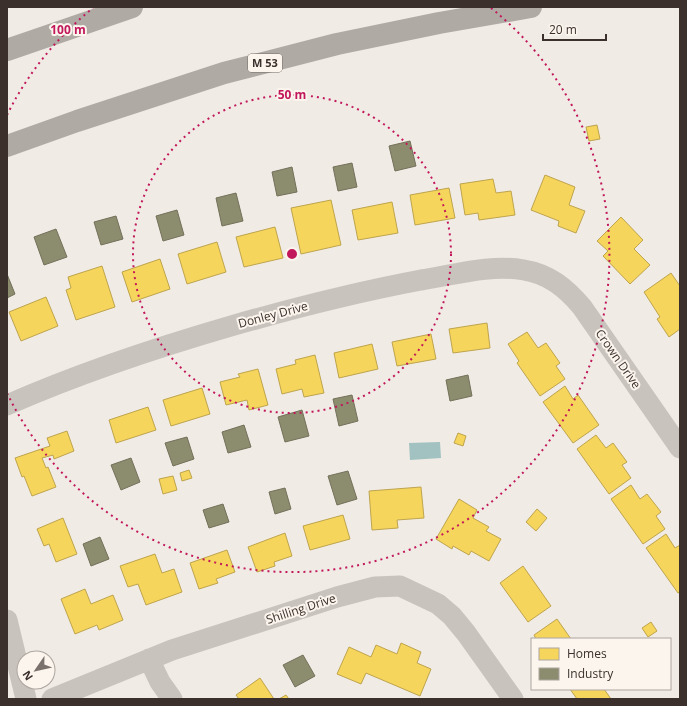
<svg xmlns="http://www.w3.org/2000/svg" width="687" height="706" viewBox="0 0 687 706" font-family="'Open Sans',sans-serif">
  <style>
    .water { fill: #a1c2c1 }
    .homes { fill: #f6d55c; stroke: #bea44d }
    .industry { fill: #8c8c6e; stroke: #74705a }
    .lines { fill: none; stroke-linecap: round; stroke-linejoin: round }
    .minor { stroke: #c9c3be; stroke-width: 21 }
    .motorway { stroke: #afaaa4; stroke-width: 22 }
    .ring { fill: none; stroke: #c2185b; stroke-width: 2; stroke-dasharray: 2 4 }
    .labels { text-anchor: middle; stroke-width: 4; stroke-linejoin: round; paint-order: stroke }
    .shield { fill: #fbf5ee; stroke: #756b66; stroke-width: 1 }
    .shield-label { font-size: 11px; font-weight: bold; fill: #3b302b }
    .street-label { font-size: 12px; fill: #3b302b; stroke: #fbf5ee }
    .centre { fill: #c2185b; stroke: #fbf5ee; stroke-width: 2 }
    .ring-label { font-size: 12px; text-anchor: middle; font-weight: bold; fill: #c2185b; stroke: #fbf5ee; stroke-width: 4; stroke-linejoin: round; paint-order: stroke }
  </style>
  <rect width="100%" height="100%" fill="#f0ebe5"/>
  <path class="water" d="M440,442l1,16 -31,2 -1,-17z"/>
  <path class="homes" d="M597,125l3,14 -11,2 -3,-14z
    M545,175l30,12 -6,18 16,6 -9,22 -18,-7 1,-5 -28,-11z
    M493,179l3,14 15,-2 4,24 -36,5 -1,-7 -13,2 -5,-31z
    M449,188l6,30 -40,7 -5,-30z
    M331,200l10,45 -40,9 -10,-46z
    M392,202l6,31 -40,7 -6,-30z
    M621,217l22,23 -9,9 16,16 -20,19 -27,-28 5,-5 -11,-10z
    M275,227l8,31 -39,9 -8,-30z
    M217,242l9,30 -39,12 -9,-30z
    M160,259l10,30 -38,13 -10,-30z
    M102,266l13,41 -39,13 -10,-30 5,-2 -3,-11z
    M671,273l9,13v23l-1,1 1,1v18l-11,8 -12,-18 3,-2 -16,-25z
    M46,297l12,29 -37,15 -12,-29z
    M487,323l3,25 -37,5 -4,-24z
    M527,332l11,16 8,-5 14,20 -4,3 9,13 -25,17 -23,-33 2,-2 -11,-17z
    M431,334l5,25 -39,7 -5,-24z
    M372,344l6,25 -39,9 -5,-25z
    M315,355l9,38 -20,4 -2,-8 -20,5 -6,-25 20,-5 -1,-4z
    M258,369l10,36 -19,5 -2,-10 -21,5 -6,-23 20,-5 -2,-3z
    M565,386l8,13 5,-4 21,30 -26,18 -30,-41z
    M202,388l8,26 -39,12 -8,-26z
    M148,407l8,23 -40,13 -7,-23z
    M67,431l7,20 -20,8 -1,-4 -11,3 4,10 2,-1 8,20 -24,9 -8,-20 -2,1 -7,-19 35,-12 -3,-8z
    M458,433l8,3 -3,10 -9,-3z
    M596,435l10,13 7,-5 14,19 -5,3 9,13 -22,16 -32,-45z
    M189,470l3,8 -10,3 -2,-8z
    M173,476l4,14 -14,4 -4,-15z
    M631,485l9,14 7,-5 14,18 -5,4 9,13 -22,15 -32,-45z
    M421,487l3,31 -27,2 1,8 -26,2 -3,-39z
    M459,499l18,11 -4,8 16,9 -3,4 15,8 -12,22 -18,-10 -2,4 -16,-9 -1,3 -16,-10z
    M537,509l10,9 -11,13 -10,-9z
    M343,515l7,24 -40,11 -7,-24z
    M63,518l14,36 -21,8 -7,-18 -5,2 -7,-17z
    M285,533l7,23 -18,6 1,4 -18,6 -9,-25z
    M666,534l9,14 5,-3v47l-2,1 -32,-45z
    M227,550l8,22 -19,7 2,4 -19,6 -9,-26z
    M155,554l7,19 12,-4 8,23 -36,13 -8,-21 -10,3 -8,-21z
    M523,566l28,40 -23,16 -28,-39z
    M85,589l6,15 22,-9 10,25 -24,10 -2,-5 -22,9 -14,-35z
    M557,619l14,20h-35l-2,-4z
    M651,622l6,9 -9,6 -6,-9z
    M401,643l20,9 -4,11 14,6 -11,27 -54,-23 -5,11 -24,-10 12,-27 22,10 5,-12 21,9z
    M260,678l14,21h-35l-3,-4z
    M570,689h34l7,10h-34z
    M286,695l3,4h-10z"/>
  <path class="industry" d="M410,141l6,25 -21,5 -6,-25z
    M352,163l5,24 -19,4 -5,-24z
    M292,167l5,25 -20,4 -5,-24z
    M236,193l7,28 -21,5 -6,-28z
    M177,210l7,25 -21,6 -7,-25z
    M116,216l7,23 -22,6 -7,-23z
    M56,229l11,28 -23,8 -10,-28z
    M7,274l8,20 -8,4z
    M468,375l4,21 -22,5 -4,-21z
    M352,395l6,26 -19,5 -6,-27z
    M302,410l7,26 -24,6 -7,-25z
    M244,425l7,22 -23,6 -6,-21z
    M187,437l7,22 -21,7 -8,-23z
    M131,458l9,24 -19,8 -10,-25z
    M348,471l9,28 -20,6 -9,-29z
    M285,488l6,21 -16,5 -6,-22z
    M223,504l6,18 -20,6 -6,-18z
    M100,537l9,22 -18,7 -8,-22z
    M303,655l12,21 -20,11 -12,-22z"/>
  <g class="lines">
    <path class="minor" d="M7,405c73,-32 148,-57 224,-79 63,-18 126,-34 190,-46 33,-5 69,-16 103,-10 25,4 42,18 58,37l98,141
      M7,620l19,79
      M149,659l11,23 12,17
      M52,699l120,-49 165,-53 38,-10 25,-1 38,18 14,12 14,17 47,66"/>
    <path class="motorway" d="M7,50l125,-43
      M7,146l70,-25 147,-48 113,-29 102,-21 92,-16"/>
  </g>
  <g class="ring">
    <circle cx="292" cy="254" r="159"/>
    <path d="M7 115A317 317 0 0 1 93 8M491 8A317 317 0 1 1 7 393"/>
  </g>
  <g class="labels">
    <rect class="shield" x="248" y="54" width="34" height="18" rx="3"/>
    <g class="shield-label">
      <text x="265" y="67">M 53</text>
    </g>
    <g class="street-label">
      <text transform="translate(273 315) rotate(-15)" y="4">Donley Drive</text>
      <text transform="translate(618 359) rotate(55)" y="4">Crown Drive</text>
      <text transform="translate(301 609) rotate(-18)" y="4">Shilling Drive</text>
    </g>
  </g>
  <circle cx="292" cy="254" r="6" class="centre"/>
  <g class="ring-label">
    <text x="68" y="34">100 m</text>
    <text x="292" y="99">50 m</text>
  </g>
  <rect width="687" height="706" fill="none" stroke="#3b302b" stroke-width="16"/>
  <rect x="531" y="638" width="140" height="52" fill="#fbf5ee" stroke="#aea6a0"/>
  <rect x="539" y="648" width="20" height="12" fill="#f6d55c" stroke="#aea6a0"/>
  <text x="567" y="658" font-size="12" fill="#3b302b">Homes</text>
  <rect x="539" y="668" width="20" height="12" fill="#8c8c6e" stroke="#aea6a0"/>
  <text x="567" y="678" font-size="12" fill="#3b302b">Industry</text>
  <g transform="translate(36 670) rotate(236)"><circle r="19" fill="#fbf5ee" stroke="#aea6a0"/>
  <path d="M0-3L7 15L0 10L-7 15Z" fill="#7a716c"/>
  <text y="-6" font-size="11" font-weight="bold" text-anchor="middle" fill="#3b302b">N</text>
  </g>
  <path d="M543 34v6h63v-6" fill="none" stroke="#3b302b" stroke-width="2"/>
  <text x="549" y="34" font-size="12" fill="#3b302b" stroke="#fbf5ee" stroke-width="3" paint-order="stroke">20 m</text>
</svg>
